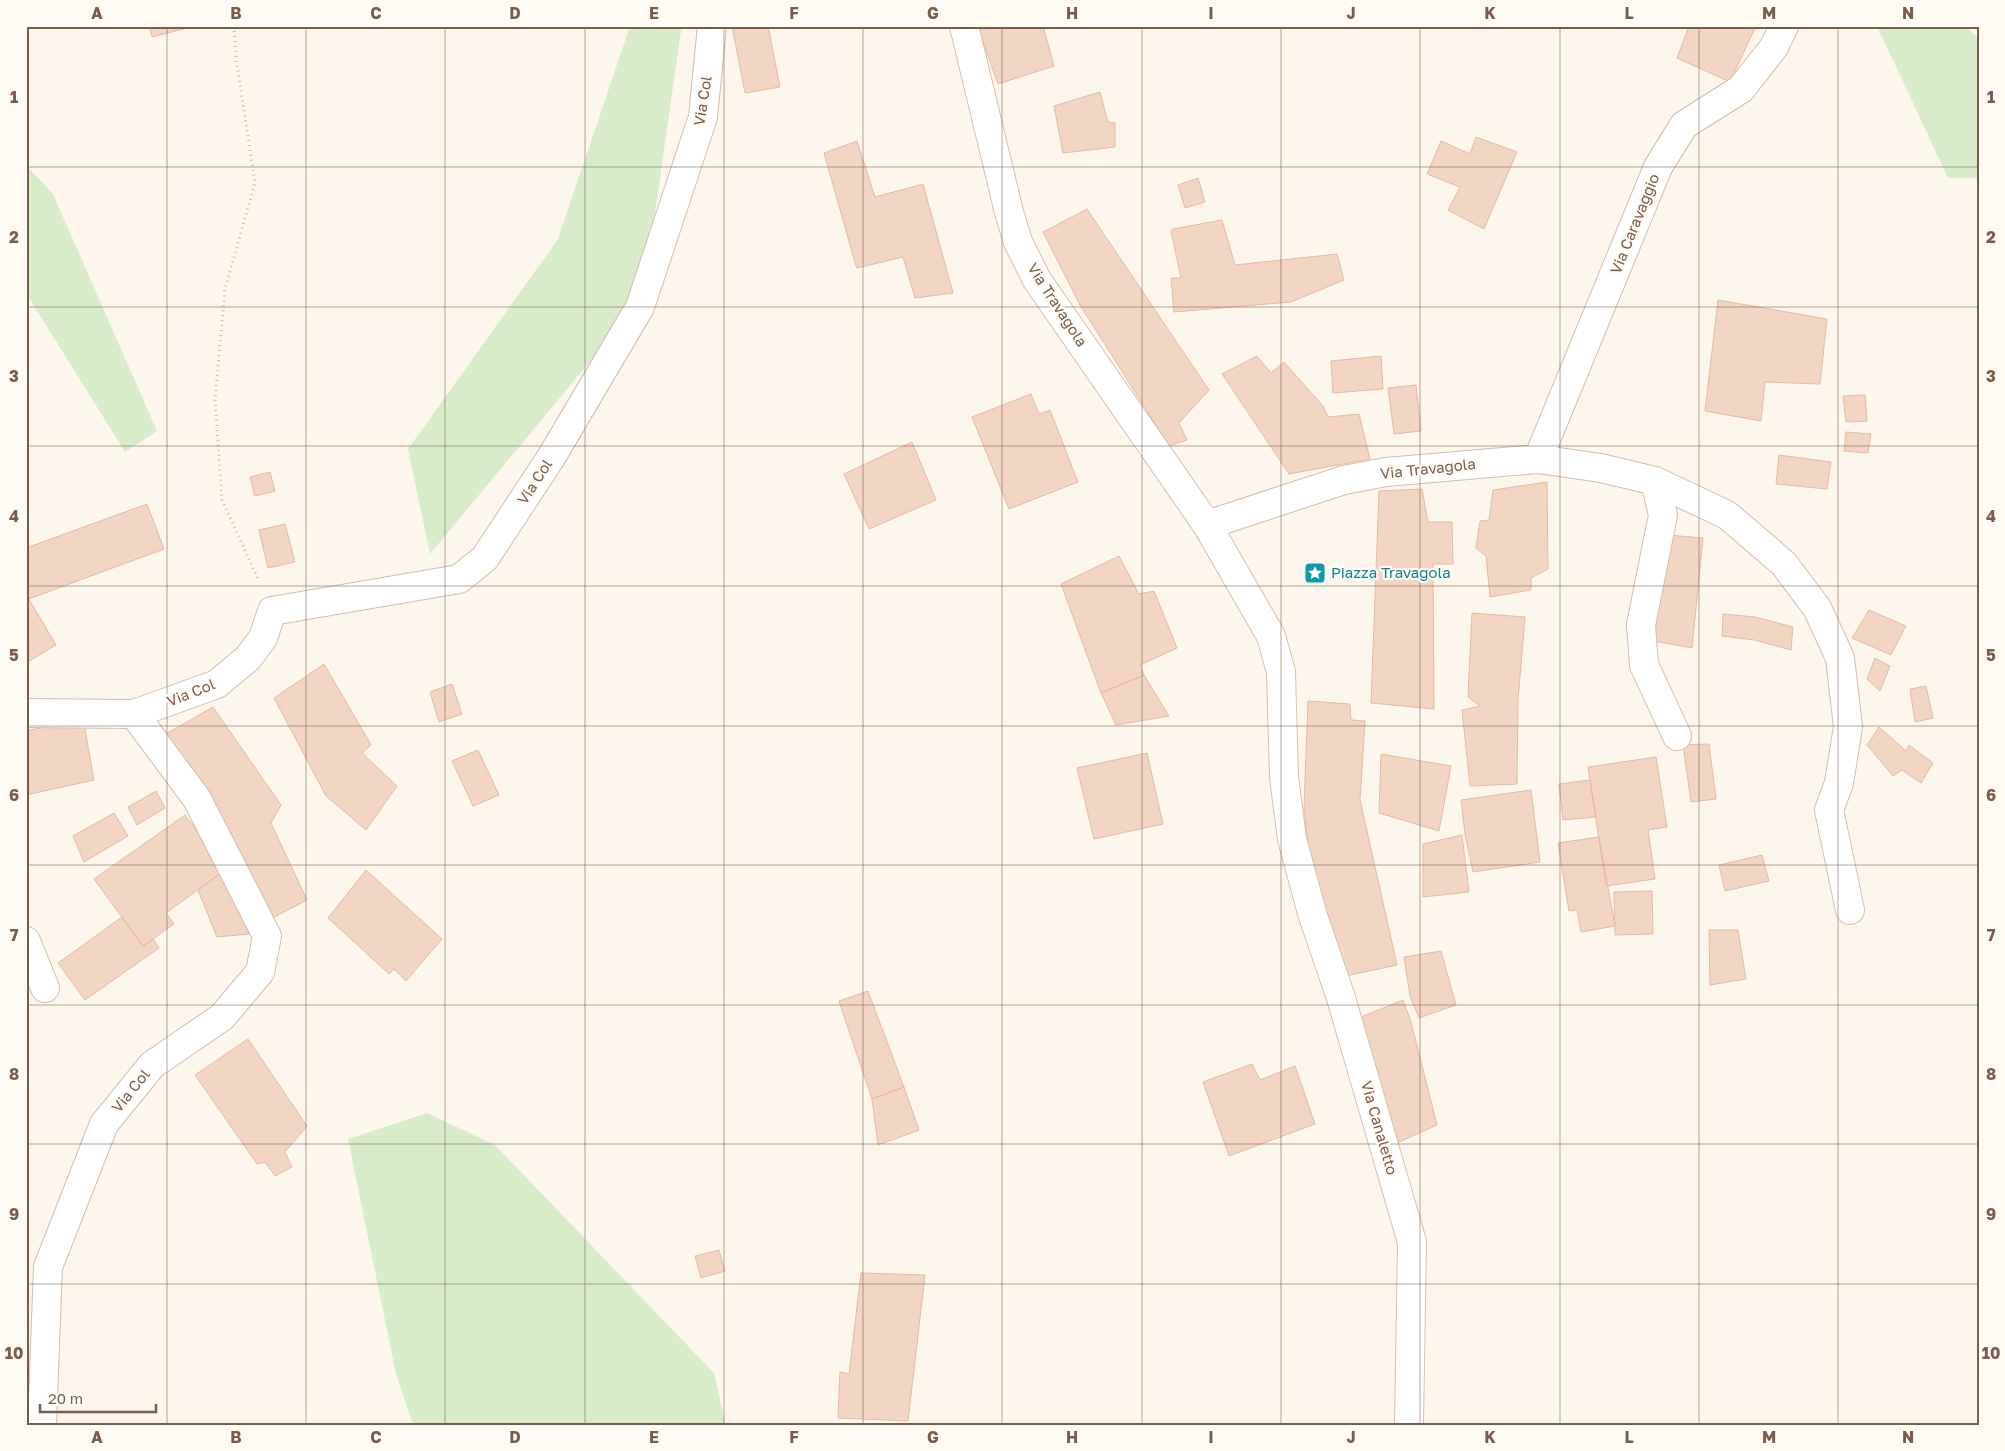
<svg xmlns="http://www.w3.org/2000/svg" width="2005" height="1451" viewBox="0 0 2005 1451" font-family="'Golos Text',sans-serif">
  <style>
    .green { fill: #d8ecc9 }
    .building { fill: #f3d5c3; stroke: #e6bba3 }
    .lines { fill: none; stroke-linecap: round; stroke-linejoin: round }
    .street-casing { stroke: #d1beb0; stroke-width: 30 }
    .secondary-casing { stroke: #d6c0b0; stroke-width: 30 }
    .path { stroke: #d9b8a5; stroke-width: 3; stroke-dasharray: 1 4; stroke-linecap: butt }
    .street { stroke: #fff; stroke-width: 28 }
    .secondary { stroke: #fff; stroke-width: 28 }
    .grid { fill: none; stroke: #7a5c4d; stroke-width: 1; stroke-opacity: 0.55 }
    .labels { text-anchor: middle; stroke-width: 4.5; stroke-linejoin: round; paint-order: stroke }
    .street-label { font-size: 15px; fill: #7a5c4d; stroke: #fffaf3 }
    .culture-label { font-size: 15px; fill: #0d838f; stroke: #fffaf3; text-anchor: start }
    .neatline { fill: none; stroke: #7a5c4d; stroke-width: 2 }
    .grid-label { font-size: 16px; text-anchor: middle; font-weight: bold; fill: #7a5c4d }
  </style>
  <rect width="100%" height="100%" fill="#fdf6ec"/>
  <path class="green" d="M630,26h50l1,5 -38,267 -213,256 -22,-105 150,-210z
    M1877,26h88l14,13v139h-31z
    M26,165l27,29 104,237 -32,21 -99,-159z
    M427,1113l68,32 219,228 12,52h-313l-17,-51 -48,-235z"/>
  <path class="building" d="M149,26h46l-43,11z
    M732,26h36l12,61 -35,6z
    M977,26h66l11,40 -56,18z
    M1689,26h60l6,2 -25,54 -53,-24z
    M1100,92l8,30 7,1v24l-52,6 -9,-47z
    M1476,137l41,15 -33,77 -36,-19 12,-23 -33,-13 14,-33 29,13z
    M857,141l18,56 48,-13 30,109 -38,5 -12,-41 -46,11 -1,-2 -32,-113z
    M1198,178l7,24 -20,6 -7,-23z
    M1087,209l122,181 -30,33 8,17 -18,6 -89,-141 -37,-73z
    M1222,220l13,45 102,-11 7,26 -53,22 -117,10 -3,-34h10l-10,-47 2,-2z
    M1718,300l109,19 -7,65 -55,-2 -4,39 -56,-10z
    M1257,356l14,17 13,-11 39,44 5,11 31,-3 11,45 -81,15 -67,-100z
    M1381,356l2,33 -50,4 -2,-32z
    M1416,385l5,46 -27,3 -6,-46z
    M1031,394l8,20 11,-4 28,72 -69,27 -37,-92z
    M1865,395l2,26 -21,1 -3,-26z
    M1846,432l25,2 -3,19 -24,-2z
    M912,442l24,58 -67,29 -25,-55z
    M1779,455l52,7 -4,27 -51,-5z
    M270,472l5,19 -20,5 -5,-19z
    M1547,482l1,87 -17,9v12l-41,7 -4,-41 -10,-8 4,-27 9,-1 4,-30z
    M1422,489l6,33h24l1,42h-20l1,145 -63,-6 8,-212z
    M147,504l17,45 -138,51v-52z
    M285,524l10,38 -27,6 -9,-38z
    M1668,535l35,3 -11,110 -44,-8z
    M1119,556l20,38 15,-3 23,57 -37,17 4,10 -43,18 -40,-109z
    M29,599l27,46 -30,18v-63z
    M1869,610l37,16 -15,29 -39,-17z
    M1472,613l53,4 -7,83 -1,84 -47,2 -8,-76 18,-4 -12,-9z
    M1723,614l32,3 38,10 -2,23 -37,-10 -32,-4z
    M1875,658l15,8 -10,25 -13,-12z
    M324,664l47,81 -9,8 35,33 -31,44 -40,-34 -52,-98z
    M1144,675l25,41 -53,9 -15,-32z
    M452,684l10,30 -23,8 -9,-30z
    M1926,686l7,32 -18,4 -5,-33z
    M1308,701l42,3 1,16 14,1 -5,79 37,165 -56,12 -31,-115 -6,-54z
    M213,707l68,98 -10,18 36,77 -46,24 -97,-189z
    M83,718l11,62 -68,15v-64z
    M1879,727l27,24 3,-6 24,18 -12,20 -19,-13 -9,6 -26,-31z
    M1709,744l7,55 -25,3 -8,-57z
    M478,750l21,45 -26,11 -21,-45z
    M1147,753l16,71 -69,15 -17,-71z
    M1381,754l70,12 -12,65 -60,-18z
    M1656,757l11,70 -19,3 7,49 -49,7 -18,-119z
    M1590,780l6,37 -33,3 -4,-36z
    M1531,790l9,72 -67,10 -8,-38 -4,-34z
    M156,791l9,17 -28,17 -9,-18z
    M114,813l14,23 -44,26 -11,-26z
    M185,815l40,55 -59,43 8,11 -31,22 -49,-67z
    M1462,835l7,57 -46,5v-53z
    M1599,837l16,89 -34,6 -4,-22 -8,1 -11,-68z
    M1762,855l7,26 -44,10 -6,-26z
    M225,870l24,64 -32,3 -19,-47z
    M366,870l76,69 -36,42 -12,-12 -5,5 -61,-56z
    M1652,891l1,43 -38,1 -1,-43z
    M122,917l21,29 10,-7 6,9 -74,52 -27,-37z
    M1709,930h29l8,49 -36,6z
    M1441,951l15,54 -37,13 -9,-22 -6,-39z
    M868,991l36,96 -32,12 -33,-98z
    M1403,1000l8,22 26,103 -40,18 -36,-126z
    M248,1039l59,87 -22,26 7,15 -17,9 -10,-14 -8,2 -62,-89z
    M1252,1064l8,16 35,-14 20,58 -86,32 -26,-74z
    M904,1087l15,43 -41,15 -6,-46z
    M719,1250l6,21 -24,7 -6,-22z
    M861,1273l64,2 -17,146 -70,-3 2,-46 9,2z"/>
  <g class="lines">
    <g class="street-casing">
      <path id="street" d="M1538,459l120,-292 26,-42 57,-36 33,-42 10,-21
        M1655,481l72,34 57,49 33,44 23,50 8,69 -9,56 -10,27 21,100
        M1207,525l137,-45 42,-8 152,-13 63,9 54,13 8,34 -22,110 3,40 33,71
        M26,713l108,1 83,-30 31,-26 15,-20 9,-27 187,-32 26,-21 67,-102 88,-149 63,-190 9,-91
        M26,941l19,47
        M42,1425l6,-158 56,-143 48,-59 70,-48 38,-45 7,-36 -70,-137 -63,-85"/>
    </g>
    <g class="secondary-casing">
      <path id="secondary" d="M964,26l45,186 9,30 19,38 170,245 64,111 10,36 3,105 8,62 20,74 29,85 71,244 -3,183"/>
    </g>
    <path class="path" d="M234,26l2,32 19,125 -30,106 -10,111 7,100 37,81"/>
    <use href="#street" class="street"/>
    <use href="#secondary" class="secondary"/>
  </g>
  <path class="grid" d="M167,26v1399M306,26v1399M445,26v1399M585,26v1399M724,26v1399M863,26v1399M1002,26v1399M1142,26v1399M1281,26v1399M1420,26v1399M1560,26v1399M1699,26v1399M1838,26v1399M26,167h1953M26,307h1953M26,446h1953M26,586h1953M26,726h1953M26,865h1953M26,1005h1953M26,1144h1953M26,1284h1953"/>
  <defs>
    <g id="sight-square" transform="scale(1.125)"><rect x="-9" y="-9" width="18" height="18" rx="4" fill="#0f9aa8" stroke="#fffaf3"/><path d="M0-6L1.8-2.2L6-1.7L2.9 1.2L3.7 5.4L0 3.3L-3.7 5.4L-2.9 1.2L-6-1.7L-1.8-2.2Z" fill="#fff"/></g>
  </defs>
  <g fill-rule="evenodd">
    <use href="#sight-square" x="1315" y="573"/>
  </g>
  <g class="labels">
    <g class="street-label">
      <text transform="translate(703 101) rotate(-81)" y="5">Via Col</text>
      <text transform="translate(1635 224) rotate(-68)" y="5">Via Caravaggio</text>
      <text transform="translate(1057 305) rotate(57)" y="5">Via Travagola</text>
      <text transform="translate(1428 469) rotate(-6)" y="5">Via Travagola</text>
      <text transform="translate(535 482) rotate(-57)" y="5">Via Col</text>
      <text transform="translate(191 693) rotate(-22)" y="5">Via Col</text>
      <text transform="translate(131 1091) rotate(-51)" y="5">Via Col</text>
      <text transform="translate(1379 1128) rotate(74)" y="5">Via Canaletto</text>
    </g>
    <g class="culture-label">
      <text x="1331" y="578">Piazza Travagola</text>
    </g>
  </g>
  <rect width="2005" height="1451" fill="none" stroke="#fffaf3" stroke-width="55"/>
  <path d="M40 1404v8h116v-8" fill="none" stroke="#7a5c4d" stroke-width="2.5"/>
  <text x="48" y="1404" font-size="15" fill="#7a5c4d" stroke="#fffaf3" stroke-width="4" paint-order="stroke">20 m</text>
  <rect x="28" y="28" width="1950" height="1396" class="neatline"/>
  <g class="grid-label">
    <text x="97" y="19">A</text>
    <text x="236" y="19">B</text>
    <text x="376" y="19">C</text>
    <text x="515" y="19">D</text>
    <text x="654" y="19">E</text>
    <text x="794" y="19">F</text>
    <text x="933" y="19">G</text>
    <text x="1072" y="19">H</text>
    <text x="1211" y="19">I</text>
    <text x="1351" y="19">J</text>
    <text x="1490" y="19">K</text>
    <text x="1629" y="19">L</text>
    <text x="1769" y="19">M</text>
    <text x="1908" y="19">N</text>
    <text x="14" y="103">1</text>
    <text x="1991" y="103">1</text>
    <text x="14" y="243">2</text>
    <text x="1991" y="243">2</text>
    <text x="14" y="382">3</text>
    <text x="1991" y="382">3</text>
    <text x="14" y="522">4</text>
    <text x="1991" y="522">4</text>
    <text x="14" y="661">5</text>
    <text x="1991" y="661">5</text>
    <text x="14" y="801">6</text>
    <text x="1991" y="801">6</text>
    <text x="14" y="941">7</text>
    <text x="1991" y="941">7</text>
    <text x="14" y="1080">8</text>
    <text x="1991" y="1080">8</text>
    <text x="14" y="1220">9</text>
    <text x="1991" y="1220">9</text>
    <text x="14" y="1359">10</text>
    <text x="1991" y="1359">10</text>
    <text x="97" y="1443">A</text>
    <text x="236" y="1443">B</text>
    <text x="376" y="1443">C</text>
    <text x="515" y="1443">D</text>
    <text x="654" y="1443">E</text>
    <text x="794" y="1443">F</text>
    <text x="933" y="1443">G</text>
    <text x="1072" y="1443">H</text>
    <text x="1211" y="1443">I</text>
    <text x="1351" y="1443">J</text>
    <text x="1490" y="1443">K</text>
    <text x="1629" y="1443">L</text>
    <text x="1769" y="1443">M</text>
    <text x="1908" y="1443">N</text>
  </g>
</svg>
